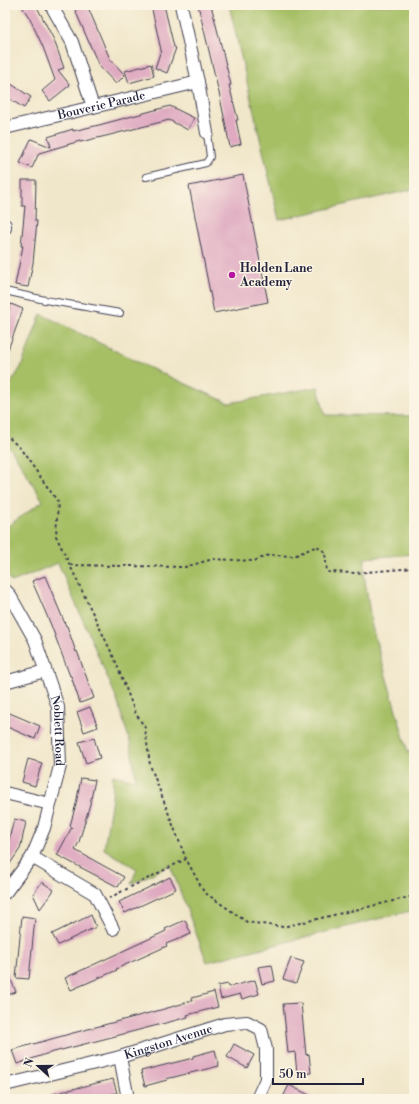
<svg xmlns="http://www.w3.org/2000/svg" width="419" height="1104" viewBox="0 0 419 1104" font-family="'Libre Bodoni',serif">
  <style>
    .green { fill: #a6bf65; stroke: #647050 }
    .building { fill: #dfaac1 }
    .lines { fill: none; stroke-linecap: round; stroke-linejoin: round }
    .service-casing { stroke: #413f50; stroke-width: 8 }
    .minor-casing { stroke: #413f50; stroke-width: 14 }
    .path { stroke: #413f50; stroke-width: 2; stroke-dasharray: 3 3; stroke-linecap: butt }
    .service { stroke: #fff; stroke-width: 6 }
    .minor { stroke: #fff; stroke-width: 12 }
    .poi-dot { fill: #b5179e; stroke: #fcf5e5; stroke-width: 1.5 }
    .labels { text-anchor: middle; stroke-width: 3; stroke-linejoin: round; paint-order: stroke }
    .street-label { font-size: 12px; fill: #22223b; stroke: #fcf5e5 }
    .poi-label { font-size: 12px; font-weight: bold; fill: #22223b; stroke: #fcf5e5; text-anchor: start }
  </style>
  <rect width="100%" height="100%" fill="#fcf5e5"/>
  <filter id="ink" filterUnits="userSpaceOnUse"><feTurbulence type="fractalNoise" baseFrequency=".025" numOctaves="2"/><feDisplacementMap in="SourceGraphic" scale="8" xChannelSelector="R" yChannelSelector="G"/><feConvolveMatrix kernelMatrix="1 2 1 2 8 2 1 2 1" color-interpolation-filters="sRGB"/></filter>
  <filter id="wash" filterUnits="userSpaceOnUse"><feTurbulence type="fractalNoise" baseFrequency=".012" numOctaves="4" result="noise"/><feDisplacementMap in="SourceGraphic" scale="16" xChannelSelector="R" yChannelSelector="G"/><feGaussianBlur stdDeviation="0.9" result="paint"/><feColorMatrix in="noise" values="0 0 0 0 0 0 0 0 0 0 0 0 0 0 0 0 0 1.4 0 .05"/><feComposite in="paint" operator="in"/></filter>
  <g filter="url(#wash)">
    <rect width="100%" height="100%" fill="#f0e6c9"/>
    <path class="green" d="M229,5h185v184l-135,31z
      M41,314l109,54 79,35 89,-16 7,28 89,1v138l-49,4 -1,16 8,53 36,125 6,-1v159l-207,52 -37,-97 -39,19 6,-15 -33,-20 8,-51 1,-23 23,5 -6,-38 -14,-45 -58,-134 -46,19 -7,-8v-46l38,-27 -32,-52 -6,-5v-51l16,-26z"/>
    <g id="blocks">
      <path class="building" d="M21,5h15l18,35 10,28 -6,2 12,15 -20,16 -8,-10 13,-11 -12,-33 -13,-28z
        M73,5h14l23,54 15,16 -9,9 -17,-18z
        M151,5h13l10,42 2,1 -9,25 -12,-5 6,-18z
        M198,5h13l20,80h-2l9,35h-2l5,24 -11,3 -10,-50z
        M151,64l3,12 -25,7 -4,-12z
        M5,80l26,17 -7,11 -19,-12z
        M170,106l24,12 -6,12 -19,-10 -63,16 -26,6v-1l-41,12 -7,15 -12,-5 11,-24 20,8 -3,-10 25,-8v2l26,-6z
        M243,175l25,127 -54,11 -25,-127z
        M22,180h14l-1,41h2l-4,42 -5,24 -13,-2 8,-39h-2l4,-40h-3z
        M11,304l12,5 -17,46h-1v-35z
        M45,576l21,50h1l9,26 1,-1 17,47 -14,5 -9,-27h-1l-19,-51 -19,-44z
        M90,707l8,20 -14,5 -7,-20z
        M5,711l35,15 -5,13 -30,-13z
        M94,738l6,20 -14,5 -7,-21z
        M28,759l14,4 -7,23 -13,-4z
        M81,778l14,2 -5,24 -11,38 -4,8 49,27 -6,10 -61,-32 15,-28 -2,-1 6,-22z
        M14,819l12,3 -6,27 -15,22v-15z
        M170,877l6,12 -51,24 -6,-11z
        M42,882l12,8 -14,19 -7,-15z
        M91,915l5,12 -38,18 -6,-11z
        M22,916l13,2 -6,61 -13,-1z
        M185,920l6,14 -25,10 1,2 -51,23 1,1 -46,20 -6,-12 101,-47 -1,-2z
        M291,958l13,4 -8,21 -13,-4z
        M5,965l11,27 -11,4z
        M272,965l3,16 -13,3 -4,-17z
        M255,980l4,14 -17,5 -2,-5 -19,5 -3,-13 10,-2 1,3z
        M214,992l4,15 -31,8 1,2 -30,8 -112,29 -29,10 -5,-14 61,-17 84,-22 35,-10v-3z
        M301,1003l5,52 3,-1 2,19 -14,1 -2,-22 -7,1 -5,-49z
        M234,1044l20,11 -7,13 -20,-11z
        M215,1050l4,16 -53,13 1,1 -22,6 -4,-15 52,-13v-2z
        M113,1079l4,14 -25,6h-43v-4z
        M289,1085l28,14h-35z"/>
    </g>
  </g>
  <g filter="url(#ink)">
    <use href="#blocks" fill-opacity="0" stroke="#413f50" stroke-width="1"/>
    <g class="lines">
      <g class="service-casing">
        <path id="service" d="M146,177l60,-14 4,-6 -3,-24
          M5,291l40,9 75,13"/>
      </g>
      <g class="minor-casing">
        <g id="minor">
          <path d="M51,5l21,37 21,65"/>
          <path d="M181,5l17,77 9,51"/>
          <path id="s1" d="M5,128l193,-46"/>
          <path d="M5,225v3"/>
          <path id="s2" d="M5,590l4,4 26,46 23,67 2,59 -16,62 -12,29 -27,36"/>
          <path d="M5,682l40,-11"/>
          <path d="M5,793l45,11"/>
          <path d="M32,857l63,37 18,35"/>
          <path d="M120,1057l8,42"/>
          <path id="s3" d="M5,1085l115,-28 105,-33 22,-2 14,7 5,20v30l-9,20"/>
        </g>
      </g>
      <path class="path" d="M5,434l15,14 38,54 -2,34 59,124 20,52 10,16 5,37 36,94 18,33 43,30 36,5 131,-31
        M70,565l115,2 28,-8 41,2 15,-6 25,1 23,-10 8,6 2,20 28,1 59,-5
        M109,898l77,-39"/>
      <use href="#service" class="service"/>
      <use href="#minor" class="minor"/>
    </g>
  </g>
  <circle class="poi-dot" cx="232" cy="275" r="4"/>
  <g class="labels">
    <g class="street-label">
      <text dy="4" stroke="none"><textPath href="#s1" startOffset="99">Bouverie Parade</textPath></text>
      <text dy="4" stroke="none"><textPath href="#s2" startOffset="153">Noblett Road</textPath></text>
      <text dy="4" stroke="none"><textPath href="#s3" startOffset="169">Kingston Avenue</textPath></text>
    </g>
    <g class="poi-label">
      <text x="240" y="272">Holden Lane<tspan x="240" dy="14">Academy</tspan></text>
    </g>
  </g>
  <rect width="419" height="1104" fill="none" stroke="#fcf5e5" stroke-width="20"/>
  <g transform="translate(38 1066) rotate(291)" stroke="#fcf5e5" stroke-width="3" paint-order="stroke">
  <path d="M0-3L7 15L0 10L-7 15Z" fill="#22223b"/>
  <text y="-6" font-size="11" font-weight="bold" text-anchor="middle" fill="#22223b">N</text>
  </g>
  <path d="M273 1078v6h90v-6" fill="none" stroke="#22223b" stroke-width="2"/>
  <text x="279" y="1078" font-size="12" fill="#22223b" stroke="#fcf5e5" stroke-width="3" paint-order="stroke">50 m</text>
</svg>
